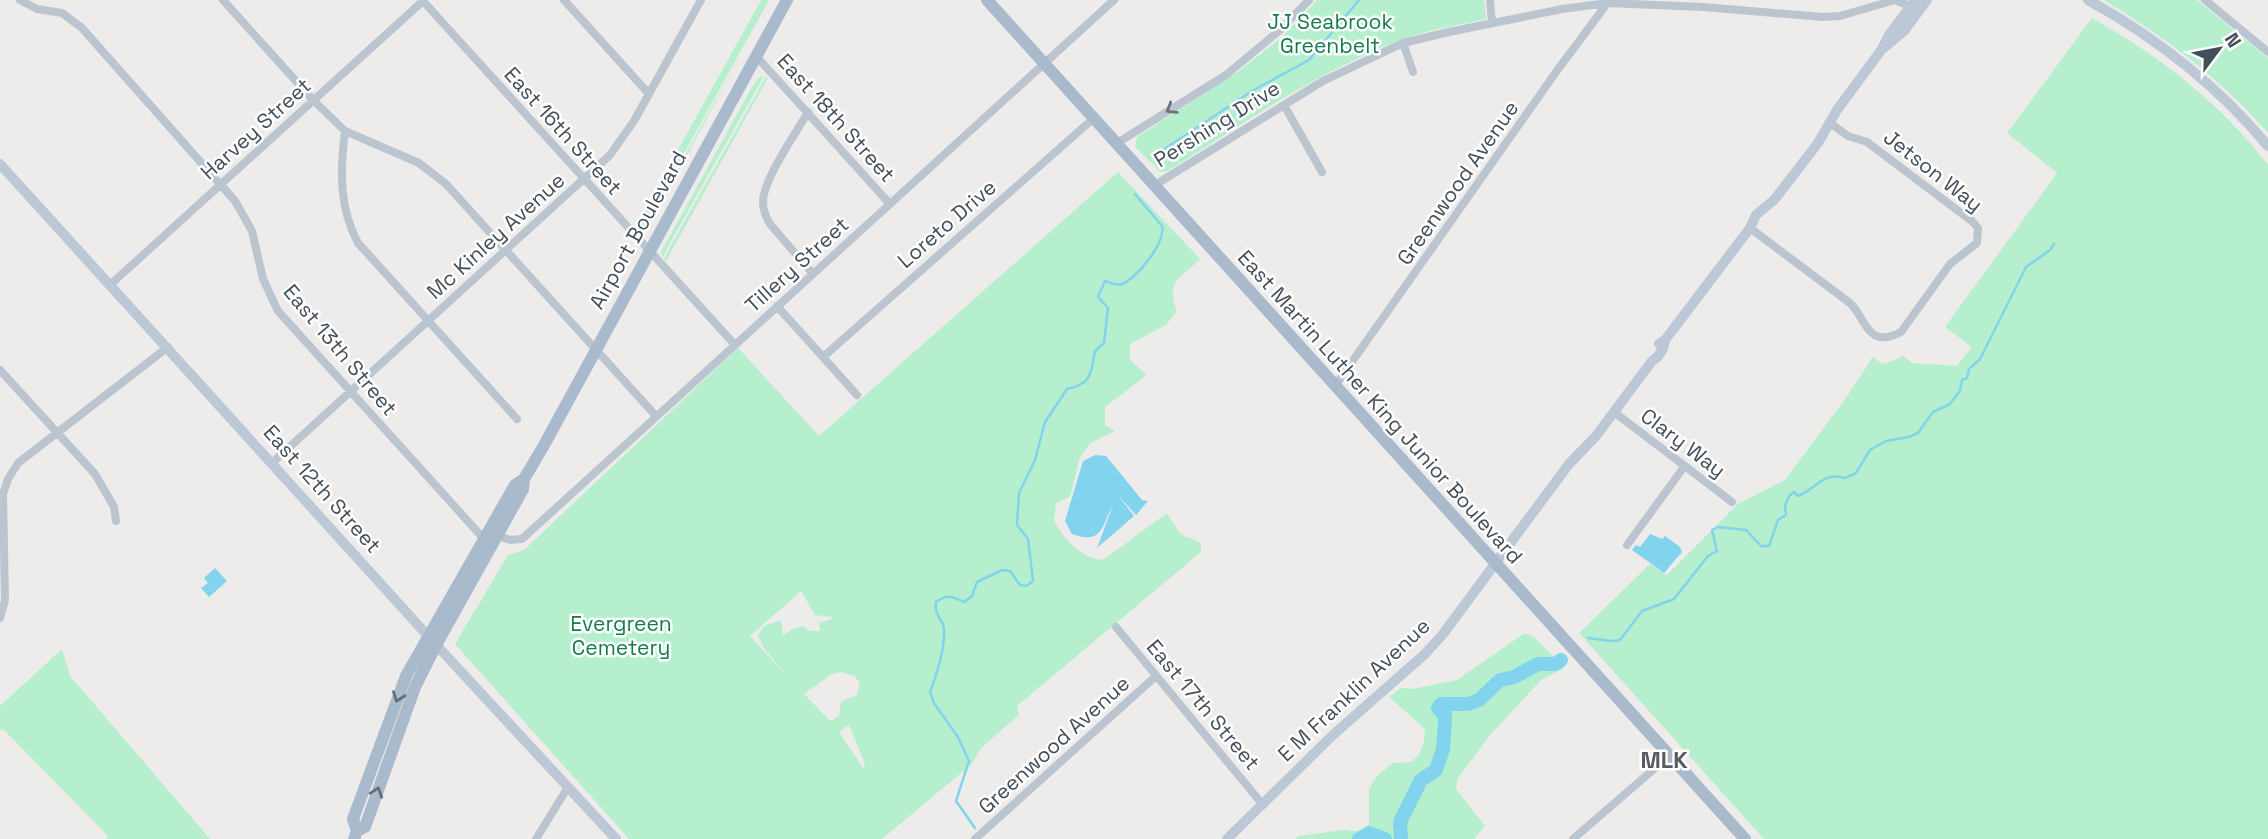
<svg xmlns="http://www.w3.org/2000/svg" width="2268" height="839" viewBox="0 0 2268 839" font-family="'Space Grotesk',sans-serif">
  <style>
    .green { fill: #b6efce; fill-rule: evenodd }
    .water { fill: #82d3ed }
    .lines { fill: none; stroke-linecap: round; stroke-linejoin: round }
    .stream { stroke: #82d3ed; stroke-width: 2.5 }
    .river { stroke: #82d3ed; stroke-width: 14 }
    .street { stroke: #bbc5cf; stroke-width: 8 }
    .secondary { stroke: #bdc8d6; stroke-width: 10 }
    .primary { stroke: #a9bacc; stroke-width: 12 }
    .oneway { stroke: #67727c }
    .oneway2 { stroke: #626e7c }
    .labels { text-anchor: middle; stroke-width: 5; stroke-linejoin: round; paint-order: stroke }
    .park-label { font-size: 21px; fill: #147b4b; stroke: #fff }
    .street-label { font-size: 21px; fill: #434e59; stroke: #fff }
    .neighbourhood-label { font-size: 23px; font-weight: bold; fill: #585b60; stroke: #fff }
  </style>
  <rect width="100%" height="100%" fill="#eeebeb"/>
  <path class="green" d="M761,0h8l-128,231 -6,-4z
    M1317,0h167l2,19c-27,6 -54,10 -79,19 -86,30 -162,85 -239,133l-7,1 -26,-25 2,-10 102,-66 43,-34z
    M2104,0h93l71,58v75c-49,-56 -101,-94 -164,-133z
    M2092,18c68,38 129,86 176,147v674h-504l-185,-206 71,-69 17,11 71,-71 47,-24 63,-85 25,-38 9,7 16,-5 4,-4 10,8 45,3 15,-19 -27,-20 112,-154 -50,-40z
    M743,51l-94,175 -6,5z
    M764,76l-97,172 -4,10 -2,-6 91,-165 7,-9z
    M766,77l2,1 -102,183 -2,-1 5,-11z
    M1118,172l82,87c-19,19 -35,22 -23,52l-11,14 -36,19v16l17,15 -42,32v18l10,6 -24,12 -11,14 -10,40 -14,6 -2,18c11,19 26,37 49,39l64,-47 13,21 21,9v9l-184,154 2,9 -38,33 -9,16 -90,75h-253l-174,-195 53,-89 16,-5 214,-202 81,88zM801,591l14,24 17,2 -1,2 -12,4 1,8h-9l-9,-5 -10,3 -9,7 -2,-16 -17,6 -6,9 6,13 22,27 -36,-39zM841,672l14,4 5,8 -3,11 -16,7 -2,14 -9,5 -26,-27 28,-20zM849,725l16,39 -2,4 -24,-36z
    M1525,633l10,5 30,30 -24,12 -50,54 -33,44 -2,11 29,37 -11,13h-179l3,-3 46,-6 17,1 8,-7v-35l8,-13 16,-13 18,-1 7,-6 6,-13 1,-14 -36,-32 12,-9 12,1 44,-9z
    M62,649l8,27 140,163h-104l2,-3 -105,-107 -3,1v-24z"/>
  <path class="water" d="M1095,455l11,1 36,44 6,1 -12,14 -19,-21 17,22 -37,32 16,-43c-12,21 -9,40 -41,29l-7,-13 18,-60z
    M1650,534l12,5 3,-3 15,11 2,5 -18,21 -32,-23 4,-5 4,2z
    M215,568l12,13 -18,16 -8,-9 7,-5 -4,-5z"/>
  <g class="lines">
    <path class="stream" d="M1157,154l95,-63 57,-31 50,-60
      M1588,638l23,3 9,-1 22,-29 32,-12 34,-43 9,-5 -5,-21 6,-3 28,3 15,16h8l9,-26 8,-5 -1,-10 5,-10 4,-3 4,4c18,-7 25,-25 47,-18l11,-5 14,-23 16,-9 23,-4 9,-4 15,-21 17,-8 10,-13 2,-11 5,-2 2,-9 11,-10 46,-92 24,-17 4,-6
      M975,828l-19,-27 13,-40 -11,-24 -24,-34 -4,-11c7,-19 15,-42 14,-63 -1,-11 -10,-12 -8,-27 11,-8 16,-6 28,0l8,-6 5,-14 25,-12 8,1 10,14 6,1 7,-5 -5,-42 -11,-14 2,-32 16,-33 10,-38 22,-33c25,-5 24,-16 28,-38l9,-8 4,-35 -10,-11 7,-16c6,2 11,5 17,3 14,-5 44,-41 40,-58l-27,-32"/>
    <path class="river" d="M1359,839l10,-6 16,6
      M1401,839l-1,-17 21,-42 15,-10 7,-21 2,-28v-6l-7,-7 3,-4h27l11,-4 21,-20 14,-3 24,-13h17l6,-4"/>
    <path class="street" d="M20,0l17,9 25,4 20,15 153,173 17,30 11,48 15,32 206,228
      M223,0l91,101 31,30c-5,39 -6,77 13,112l159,176
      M564,0l85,94
      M1490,0l2,23
      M2205,0l63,52
      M423,1l312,344
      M1403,43l10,29
      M756,56l134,148
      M1284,105l38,67
      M808,112c-12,21 -46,69 -45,91 0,8 3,14 7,21l43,50
      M345,131l74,32 27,21 210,232
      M1117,143l109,-68 54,-45 29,-30
      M1155,185l168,-104 80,-38 46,-11 113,-23 46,-6 95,4 120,10 17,-1 55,-16 19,8
      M1750,228l100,75c16,15 17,47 51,29l49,-68 27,-21 1,-15 -5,-6 -106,-80 -19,-6 -18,-13
      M111,284l313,-284
      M777,306l80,89
      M823,357l271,-239
      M0,370l95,104 19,33 2,14
      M1335,386l221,-314 53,-71
      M1614,412l118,90
      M272,463l338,-308 24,-34 67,-121
      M498,536l12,4 12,-1 592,-539
      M1627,545l57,-78
      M0,618l5,-18 -2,-106 5,-15 10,-16 150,-116
      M1116,627l147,178
      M536,839l32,-52
      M975,839l181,-163
      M1573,839l96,-83"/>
    <path class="secondary" d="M2088,0c69,38 130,86 180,146
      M1885,47l19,-16 23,-31
      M0,164l428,472 188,203
      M1659,344l6,-4 85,-112 6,-13 18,-15 44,-57 19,-33 45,-61 7,-14 26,-35
      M1227,839l107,-105 91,-80 18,-20 126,-170 27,-28 56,-75c8,-5 12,-11 13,-21"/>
    <path class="primary" d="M987,0l758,839
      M357,831l8,-4 50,-140 21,-42 87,-156 1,-10
      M354,839l3,-8 -4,-12 53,-143 109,-191 9,-6 19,-32 244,-447"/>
  </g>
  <defs><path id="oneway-chevron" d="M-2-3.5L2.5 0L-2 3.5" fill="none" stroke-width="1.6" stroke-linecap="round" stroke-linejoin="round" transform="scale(1.75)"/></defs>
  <use class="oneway" href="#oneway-chevron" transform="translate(1171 109) rotate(148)"/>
  <g class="oneway2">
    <use href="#oneway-chevron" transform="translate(398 697) rotate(110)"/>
    <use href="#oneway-chevron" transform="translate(377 792) rotate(-71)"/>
  </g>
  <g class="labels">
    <g class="park-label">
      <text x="1330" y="29">JJ Seabrook<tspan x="1330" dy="24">Greenbelt</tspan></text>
      <text x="621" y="631">Evergreen<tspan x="621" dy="24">Cemetery</tspan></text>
    </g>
    <g class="street-label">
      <text transform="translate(836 118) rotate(48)" y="7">East 18th Street</text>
      <text transform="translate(1217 124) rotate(-32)" y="7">Pershing Drive</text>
      <text transform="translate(256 129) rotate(-42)" y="7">Harvey Street</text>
      <text transform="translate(563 131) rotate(48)" y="7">East 16th Street</text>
      <text transform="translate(1933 171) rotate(38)" y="7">Jetson Way</text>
      <text transform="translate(1458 183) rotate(-55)" y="7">Greenwood Avenue</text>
      <text transform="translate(947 224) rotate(-41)" y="7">Loreto Drive</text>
      <text transform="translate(638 230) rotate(-61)" y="7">Airport Boulevard</text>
      <text transform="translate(496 236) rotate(-42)" y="7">Mc Kinley Avenue</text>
      <text transform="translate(797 265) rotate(-42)" y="7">Tillery Street</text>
      <text transform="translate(340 350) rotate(50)" y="7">East 13th Street</text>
      <text transform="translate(1380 407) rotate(48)" y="7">East Martin Luther King Junior Boulevard</text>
      <text transform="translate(1683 443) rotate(37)" y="7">Clary Way</text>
      <text transform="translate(322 489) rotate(48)" y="7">East 12th Street</text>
      <text transform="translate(1354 690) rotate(-43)" y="7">E M Franklin Avenue</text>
      <text transform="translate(1203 705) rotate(50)" y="7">East 17th Street</text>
      <text transform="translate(1054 745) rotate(-42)" y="7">Greenwood Avenue</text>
    </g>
    <g class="neighbourhood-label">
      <text x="1664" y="768">MLK</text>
    </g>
  </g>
  <g transform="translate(2219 49) rotate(58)" stroke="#ffffff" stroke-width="5" paint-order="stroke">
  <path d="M0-5L12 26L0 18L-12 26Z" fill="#434e59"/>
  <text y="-10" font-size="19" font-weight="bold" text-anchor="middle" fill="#434e59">N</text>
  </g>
</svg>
